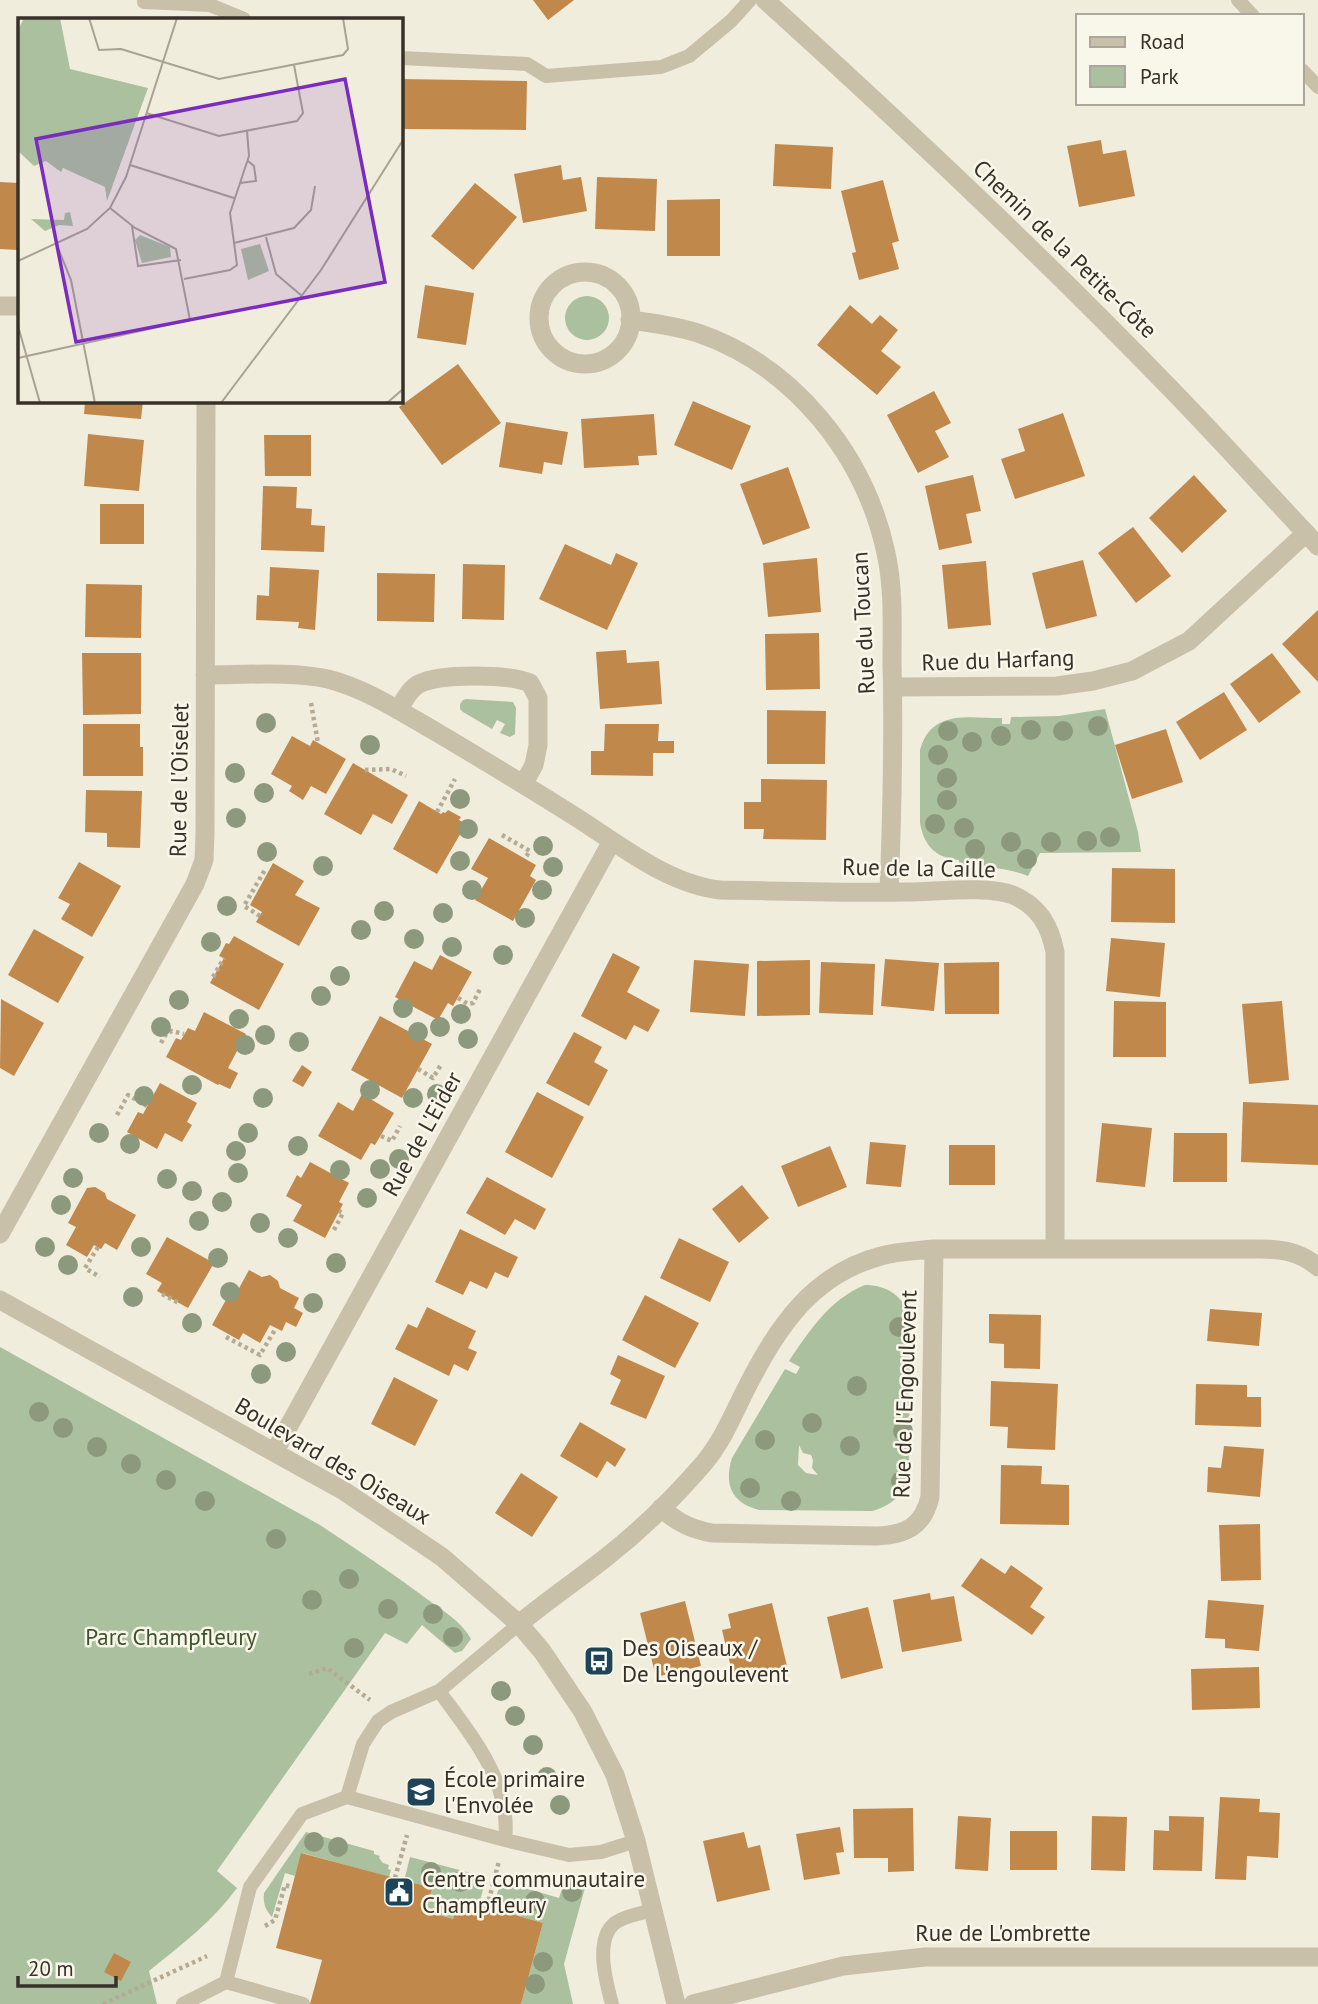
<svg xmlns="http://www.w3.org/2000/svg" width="1318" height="2004" viewBox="0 0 1318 2004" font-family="'PT Sans',sans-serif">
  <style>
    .green { fill: #abc09e; fill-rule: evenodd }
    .building { fill: #c1884c }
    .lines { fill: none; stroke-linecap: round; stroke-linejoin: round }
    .path { stroke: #b5ab94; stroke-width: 4.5; stroke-dasharray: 3.5 3.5; stroke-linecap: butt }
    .service { stroke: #c9c0aa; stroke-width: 14 }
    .minor { stroke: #c9c0aa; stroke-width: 19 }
    .tertiary { stroke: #c9c0aa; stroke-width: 19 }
    .tree { fill: #8d997d }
    .labels { text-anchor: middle; stroke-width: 5; stroke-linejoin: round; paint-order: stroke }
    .street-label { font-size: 23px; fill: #373129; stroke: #f9f6ea }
    .park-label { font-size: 23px; fill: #3c542e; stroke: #f9f6ea }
    .poi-label { font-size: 23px; fill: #373129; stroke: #f9f6ea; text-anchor: start }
    .inset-road { fill: none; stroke: #a7a295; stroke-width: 2 }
    .view { fill: #7b2cbf; fill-opacity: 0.15; stroke: #7b2cbf; stroke-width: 3.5 }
    .inset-edge { fill: none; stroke: #373129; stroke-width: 3.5 }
  </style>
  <rect width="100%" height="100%" fill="#f1eddd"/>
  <path class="green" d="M565 318a22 22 0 1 1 44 0a22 22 0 1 1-44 0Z
    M466,699l47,3 3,6 -1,26 -5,3 -10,-4 5,-9 -8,-4 -5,9 -29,-17 -3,-3v-5l3,-4z
    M1105,709l33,123 3,20 -101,1 -12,23c-23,-9 -44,-9 -69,-9v-7c-23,-2 -35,-14 -39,-37v-73c11,-41 48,-32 82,-32v6h8l1,-7 48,-1z
    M865,1285c22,0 36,10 45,30l-1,158c-4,20 -17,33 -37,38l-113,-1c-28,-7 -35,-26 -27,-52l53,-89 11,5 4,-7 -11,-6c20,-30 41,-62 76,-76zM799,1445l4,8 8,2 2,5 -1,8 6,7 -12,-2 -8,-8z
    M0,1347l320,178c36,24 72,48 107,74 15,11 35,23 44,40l-9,12 -7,2 -33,-28 -15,19 -22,-11 -168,238 20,17c-24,33 -56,57 -88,83l8,33h-157z
    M306,1832l68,19v3l6,2 -1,2 4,5 6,2 -1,4 3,1 -2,7 -87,-24 -7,23 -10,-3 -13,44c-7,-8 -9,-13 -8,-24z
    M410,1857l76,20 -7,28 -21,-5 -5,19 -27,-8 -22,-30z
    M569,1873l19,4 -24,87 9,40h-52l22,-81 -45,-13v-5l-4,-1 7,-23 58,17 7,-22z"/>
  <path class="building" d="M533,0h41l-26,20z
    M401,79l126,2 -1,49 -125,-1z
    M1101,140l2,14 23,-4 9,46 -56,11 -12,-61z
    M775,144l58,3 -2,42 -58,-3z
    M561,165l2,15 18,-3 6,34 -64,12 -9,-49z
    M597,177l60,2 -2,52 -60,-2z
    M883,180l16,61 -7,2 7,26 -40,11 -7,-27 4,-1 -15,-61z
    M0,182l19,1 -1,67 -18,-1z
    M475,183l42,34 -44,53 -42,-34z
    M720,199v57h-53v-56z
    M425,285l49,8 -8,52 -49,-7z
    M850,305l22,19 8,-9 18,15 -17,21 20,16 -24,28 -60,-50z
    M458,364l43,59 -59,42 -43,-58z
    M934,391l17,32 -16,8 14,26 -31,16 -31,-58z
    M85,401h58l-2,18 -57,-5z
    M693,401l58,25 -19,44 -58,-25z
    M1063,413l22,63 -70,23 -14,-40 24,-8 -7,-22z
    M654,414l3,41 -19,1 1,9 -55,3 -3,-49z
    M506,422l62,10 -6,33 -18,-3 -2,12 -43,-7z
    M88,434l56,6 -5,51 -55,-5z
    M264,435h47v41h-46z
    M788,467l22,61 -47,17 -23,-61z
    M973,475l8,36 -15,3 6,29 -33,7 -14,-64z
    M1194,475l33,36 -45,42 -33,-35z
    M263,486l34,1 -1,21 16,1 -1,16 14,1 -1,26 -63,-2z
    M100,504h44v40h-44z
    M1133,527l38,49 -35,27 -38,-50z
    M565,544l46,21 5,-12 22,10 -31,67 -68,-31z
    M817,558l4,54 -53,5 -5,-54z
    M1083,560l14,56 -51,13 -14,-56z
    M986,561l5,64 -43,4 -6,-64z
    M463,564l42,1 -1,55 -42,-1z
    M270,567l49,3 -4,60 -17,-2 1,-6 -43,-2 1,-25 12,1z
    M377,573l58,1 -1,48 -57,-1z
    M86,584l56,1 -1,53 -56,-1z
    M1318,610v72l-36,-38z
    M819,633l1,56 -54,1 -1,-56z
    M626,650l1,13 32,-2 3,43 -62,5 -4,-57z
    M82,653h59v61l-58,1z
    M1272,653l29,39 -42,31 -29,-39z
    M1224,692l23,38 -47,30 -24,-38z
    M767,710l59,1 -1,53h-58z
    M83,724h57v23h3v29h-60z
    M605,724h54l-1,17h16v12h-21v23l-62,-1v-24h13z
    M1166,729l17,53 -51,17 -17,-54z
    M292,736l18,10 3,-6 33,19 -20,35 -15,-8 -8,14 -14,-9 3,-5 -21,-12z
    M353,763l55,32 -16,29 -19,-10 -12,21 -37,-21z
    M761,779l66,1 -1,60 -63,-1 1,-10h-20v-27h17z
    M86,790l56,1 -2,57 -33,-1v-14l-22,-1z
    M419,801l22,13 2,-2 2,1 3,-3 13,7 -2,3 7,4 -29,50 -44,-25z
    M489,838l47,27 -6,11 6,4 -23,41 -38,-21 13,-22 -17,-9z
    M79,862l42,24 -29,51 -31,-18 9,-15 -12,-6z
    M273,863l31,18 -9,14 25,13 -21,38 -43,-24 6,-10 -12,-7z
    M1112,868l63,1v54l-64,-1z
    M34,929l50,28 -26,46 -50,-28z
    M234,936l50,28 -25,46 -49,-27 14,-25 -5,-2 7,-13 3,1z
    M1111,938l54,5 -5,54 -54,-6z
    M613,953l27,14 -13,25 33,18 -12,22 -14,-7 -8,15 -45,-24z
    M440,955l32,17 -19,34 -5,-3 -10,17 -43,-23 19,-36 18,9z
    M885,959l54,4 -5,48 -53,-5z
    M694,960l55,4 -4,52 -55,-4z
    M810,960v55l-53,1v-55z
    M821,962l54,2 -2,51 -54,-2z
    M999,962v52h-54l-1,-51z
    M1,999l43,24 -30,53 -14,-8z
    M1114,1001l52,1v55h-53z
    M1282,1001l7,79 -40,4 -7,-80z
    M204,1012l42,22 -18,34 10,5 -8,16 -11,-5 -1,1 -52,-28 10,-19 5,2 7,-12 7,3z
    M380,1016l52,28 -30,54 -51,-28z
    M574,1032l28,15 -8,15 14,8 -19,36 -43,-23z
    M302,1065l10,7 -9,15 -11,-6z
    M160,1083l37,20 -10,19 5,3 -10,17 -17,-9 -8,16 -30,-17 11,-20 5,2z
    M537,1092l47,25 -32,61 -47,-26z
    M362,1094l32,19 -19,32 -4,-2 -10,17 -43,-24 20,-34 15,9z
    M1243,1102l75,3v60l-77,-3z
    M1102,1123l50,5 -7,59 -49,-5z
    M1174,1133h53v49h-54z
    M870,1142l36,3 -5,42 -35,-3z
    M949,1145h46v40h-46z
    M830,1146l17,41 -49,20 -17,-41z
    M310,1162l39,21 -10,19 4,2 -18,34 -32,-17 9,-16 -16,-9 11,-21 4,3z
    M487,1177l59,32 -11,21 -20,-11 -10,16 -39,-22z
    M742,1185l27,33 -30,25 -27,-34z
    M95,1187l10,6 2,6 29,16 -19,35 -12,-7 -4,6 -7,-4 -7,12 -21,-12 10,-18 -8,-4 19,-35z
    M460,1229l58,28 -10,21 -13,-6 -8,17 -17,-8 -7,14 -28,-13z
    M167,1237l47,26 -26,45 -31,-17 5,-8 -16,-9z
    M679,1238l50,24 -19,40 -50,-24z
    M249,1270l13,7 8,-2 8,6 2,7 19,10 -5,10 9,5 -7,14 -10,-5 -4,9 -12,-6 -10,18 -17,-10 -4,7 -27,-15 15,-27 5,3z
    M645,1295l54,28 -24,45 -53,-28z
    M427,1307l49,24 -8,17 9,4 -9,19 -14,-7 -5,12 -54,-27 13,-25 9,4z
    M1210,1309l52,4 -3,33 -52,-5z
    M989,1314l52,1 -1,54 -36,-1v-24l-15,-1z
    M618,1355l47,21 -19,43 -36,-15 11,-24 -11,-6z
    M394,1377l44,23 -23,46 -44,-22z
    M991,1381l67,3 -3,66 -48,-2 1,-21 -18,-1z
    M1196,1384l51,1v12h14v30l-66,-2z
    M580,1422l46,27 -11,18 -8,-6 -10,17 -37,-22z
    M1224,1446l40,3 -4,48 -53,-5 1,-25 13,1z
    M1001,1465l41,1 -1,18 28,1v40l-69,-1z
    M521,1473l37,24 -26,40 -37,-24z
    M1260,1524l1,56 -40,1 -2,-56z
    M981,1558l24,16 6,-9 32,23 -13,19 15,10 -13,18 -71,-49z
    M930,1593l1,7 23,-4 8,45 -60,11 -9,-52z
    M1208,1600l56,5 -5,46 -34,-3v-9l-20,-1z
    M685,1601l16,65 -45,11 -16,-64z
    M772,1603l15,63 -32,8 -2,-7 -21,5 -10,-42 9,-2 -3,-14z
    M868,1607l15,61 -42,11 -14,-62z
    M1259,1667l1,41 -68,2 -1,-41z
    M1220,1797l40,2 -1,13 21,1 -2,45 -31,-2 -1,24 -31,-1z
    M913,1808l1,63 -26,1v-14h-34l-1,-49z
    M958,1816l33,2 -3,53 -33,-2z
    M1092,1816l35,1 -2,54 -34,-1z
    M1169,1816l35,1 -2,54 -49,-1 1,-40 15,1z
    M840,1827l4,25 -8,1 4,21 -36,6 -8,-46z
    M1010,1831h47v39h-47z
    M744,1832l4,16 12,-3 10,45 -53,12 -14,-61z
    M301,1853l131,35 -6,23 27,8 5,-20 85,24 -22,81h-211l12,-44 -46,-12z
    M114,1953l17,9 -10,19 -17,-9z"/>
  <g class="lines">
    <path class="path" d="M311,703l7,40
      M365,770l26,-1 15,7
      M437,812l18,-33
      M502,835l28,16 -5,7
      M260,916l-16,-10 22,-38
      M213,977l11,-19
      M458,998l10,6 5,-1 7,-14
      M161,1043l5,-9 6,-3 12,3
      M418,1069l15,9 9,-15
      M117,1115l11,-20 19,11
      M381,1136l11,5 8,-15
      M334,1230l9,-17 -4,-2
      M98,1247l-13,21 15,9
      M162,1294l17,9
      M226,1337l34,18 16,-27
      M309,1674l18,-6 43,32
      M395,1878l12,-43
      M487,1907l12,-46
      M265,1926l10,-6 10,-35 7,2
      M103,2004l104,-48"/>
    <path class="service" d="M1238,0l15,16
      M144,2l66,3 34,14
      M401,58l126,6 19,12 115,-9 28,-11 42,-35 19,-21
      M1302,70l16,17
      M439,1691c32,44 73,92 66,149
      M347,1797l16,-53 15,-23 13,-9 48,-21 80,-67
      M183,2004l43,-22
      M303,2004l-77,-22 24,-95 52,-73 45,-17 158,43 64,15 32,-3 35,-11
      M612,2004c-6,-22 -20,-71 8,-84 10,-5 22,-7 33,-10"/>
    <path class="minor" d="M539 318a46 46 0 1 1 92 0a46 46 0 1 1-92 0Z
      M0,306h19
      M630,320c23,3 46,6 68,13 96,33 167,122 188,220 8,36 6,74 6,111 2,76 0,152 -3,228
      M205,675c36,0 88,-4 123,4 39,10 75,34 110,54 47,28 94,56 141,86 42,27 89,65 141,71 63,1 125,3 187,2 28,0 81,-7 106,3 26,11 37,31 42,57v297
      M893,687l164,-1 36,-5 39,-10 57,-30 117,-108
      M398,710c6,-9 11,-21 21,-26 21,-11 90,-10 111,-1l8,15v47l-4,20 -10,18
      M0,1234l195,-350 9,-24 1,-27 1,-432
      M275,1451l337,-610
      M661,1508c16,14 29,21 51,25l164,3c29,-1 47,-9 54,-39l4,-248
      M519,1624c28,-23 57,-43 85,-65 36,-28 70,-61 100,-96 20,-24 30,-51 44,-78 30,-59 65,-111 133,-129 17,-5 35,-5 53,-7h326c23,0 40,3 58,18
      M693,2004l150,-38 82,-9h393"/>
    <path class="tertiary" d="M765,0c137,124 272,251 401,384 52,53 101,108 152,162
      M0,1300l344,191 98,66 77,67 23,27 41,61 32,63 21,66 40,163"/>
  </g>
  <g class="tree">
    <circle cx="266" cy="723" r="10"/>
    <circle cx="1098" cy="726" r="10"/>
    <circle cx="1031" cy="730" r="10"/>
    <circle cx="948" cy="731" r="10"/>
    <circle cx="1063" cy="731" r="10"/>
    <circle cx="1001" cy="736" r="10"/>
    <circle cx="972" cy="742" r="10"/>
    <circle cx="370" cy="745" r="10"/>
    <circle cx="938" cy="755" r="10"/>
    <circle cx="235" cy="773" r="10"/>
    <circle cx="947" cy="778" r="10"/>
    <circle cx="264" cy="793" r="10"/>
    <circle cx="460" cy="799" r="10"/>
    <circle cx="947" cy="800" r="10"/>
    <circle cx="236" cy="818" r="10"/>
    <circle cx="935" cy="824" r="10"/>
    <circle cx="964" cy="828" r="10"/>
    <circle cx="468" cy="829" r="10"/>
    <circle cx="1110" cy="837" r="10"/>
    <circle cx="1087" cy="841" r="10"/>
    <circle cx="1011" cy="842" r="10"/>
    <circle cx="1051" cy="842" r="10"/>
    <circle cx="543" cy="846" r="10"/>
    <circle cx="975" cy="849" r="10"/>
    <circle cx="267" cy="852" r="10"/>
    <circle cx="1027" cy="859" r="10"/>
    <circle cx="460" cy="861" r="10"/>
    <circle cx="323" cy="866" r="10"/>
    <circle cx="553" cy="867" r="10"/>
    <circle cx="472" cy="890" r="10"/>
    <circle cx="542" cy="890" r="10"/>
    <circle cx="227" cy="906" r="10"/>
    <circle cx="384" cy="911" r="10"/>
    <circle cx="443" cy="913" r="10"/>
    <circle cx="525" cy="918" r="10"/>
    <circle cx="361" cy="930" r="10"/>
    <circle cx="414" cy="939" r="10"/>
    <circle cx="211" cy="942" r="10"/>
    <circle cx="452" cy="947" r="10"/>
    <circle cx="503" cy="955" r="10"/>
    <circle cx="340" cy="976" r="10"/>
    <circle cx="321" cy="996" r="10"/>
    <circle cx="179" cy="1000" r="10"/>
    <circle cx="403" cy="1008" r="10"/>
    <circle cx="461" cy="1014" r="10"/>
    <circle cx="239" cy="1019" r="10"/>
    <circle cx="161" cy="1027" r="10"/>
    <circle cx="440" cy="1027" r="10"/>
    <circle cx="418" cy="1032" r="10"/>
    <circle cx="265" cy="1035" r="10"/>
    <circle cx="468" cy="1039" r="10"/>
    <circle cx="299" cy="1042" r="10"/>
    <circle cx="245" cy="1045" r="10"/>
    <circle cx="192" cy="1085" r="10"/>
    <circle cx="370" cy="1090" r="10"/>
    <circle cx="437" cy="1094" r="10"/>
    <circle cx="144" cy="1096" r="10"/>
    <circle cx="263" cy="1098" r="10"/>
    <circle cx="413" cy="1098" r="10"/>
    <circle cx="99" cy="1133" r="10"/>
    <circle cx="248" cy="1133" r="10"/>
    <circle cx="130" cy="1144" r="10"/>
    <circle cx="298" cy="1146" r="10"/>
    <circle cx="236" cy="1151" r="10"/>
    <circle cx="399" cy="1159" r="10"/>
    <circle cx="380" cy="1169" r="10"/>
    <circle cx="340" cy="1170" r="10"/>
    <circle cx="238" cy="1173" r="10"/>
    <circle cx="73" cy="1178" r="10"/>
    <circle cx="167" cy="1179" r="10"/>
    <circle cx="192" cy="1191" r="10"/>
    <circle cx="367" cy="1198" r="10"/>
    <circle cx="222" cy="1202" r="10"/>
    <circle cx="61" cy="1205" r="10"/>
    <circle cx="199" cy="1221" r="10"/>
    <circle cx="260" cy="1223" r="10"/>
    <circle cx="288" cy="1238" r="10"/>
    <circle cx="45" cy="1247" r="10"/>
    <circle cx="141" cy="1247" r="10"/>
    <circle cx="218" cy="1258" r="10"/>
    <circle cx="336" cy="1263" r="10"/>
    <circle cx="68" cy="1265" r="10"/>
    <circle cx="230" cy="1292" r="10"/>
    <circle cx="133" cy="1297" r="10"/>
    <circle cx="313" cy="1303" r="10"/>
    <circle cx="192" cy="1323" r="10"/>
    <circle cx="899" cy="1327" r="10"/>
    <circle cx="286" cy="1352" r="10"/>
    <circle cx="261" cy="1374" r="10"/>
    <circle cx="857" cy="1386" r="10"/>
    <circle cx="39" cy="1412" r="10"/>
    <circle cx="812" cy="1423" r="10"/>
    <circle cx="63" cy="1428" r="10"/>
    <circle cx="903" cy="1431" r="10"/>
    <circle cx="765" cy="1440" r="10"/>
    <circle cx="850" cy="1446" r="10"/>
    <circle cx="97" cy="1447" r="10"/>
    <circle cx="131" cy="1464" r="10"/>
    <circle cx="166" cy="1480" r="10"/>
    <circle cx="901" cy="1481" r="10"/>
    <circle cx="750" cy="1488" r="10"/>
    <circle cx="205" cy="1501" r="10"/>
    <circle cx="791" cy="1501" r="10"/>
    <circle cx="276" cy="1539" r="10"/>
    <circle cx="349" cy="1579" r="10"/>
    <circle cx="312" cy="1600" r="10"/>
    <circle cx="388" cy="1609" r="10"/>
    <circle cx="433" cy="1614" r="10"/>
    <circle cx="453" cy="1637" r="10"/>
    <circle cx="354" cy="1648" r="10"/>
    <circle cx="501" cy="1691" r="10"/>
    <circle cx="515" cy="1716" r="10"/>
    <circle cx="533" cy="1745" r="10"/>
    <circle cx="547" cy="1777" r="10"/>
    <circle cx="560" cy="1805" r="10"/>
    <circle cx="314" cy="1842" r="10"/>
    <circle cx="338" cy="1847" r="10"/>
    <circle cx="431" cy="1872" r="10"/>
    <circle cx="460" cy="1882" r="10"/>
    <circle cx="572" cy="1892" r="10"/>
    <circle cx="535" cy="1901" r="10"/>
    <circle cx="543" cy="1962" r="10"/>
    <circle cx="535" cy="1984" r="10"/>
  </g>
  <defs>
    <g id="bus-square" transform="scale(1.575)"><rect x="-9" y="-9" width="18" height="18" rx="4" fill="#204457" stroke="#f9f6ea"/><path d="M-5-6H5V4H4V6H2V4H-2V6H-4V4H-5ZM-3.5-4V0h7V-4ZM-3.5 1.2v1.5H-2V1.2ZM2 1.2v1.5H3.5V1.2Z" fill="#fff"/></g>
    <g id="school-square" transform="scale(1.575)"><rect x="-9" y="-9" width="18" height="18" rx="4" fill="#204457" stroke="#f9f6ea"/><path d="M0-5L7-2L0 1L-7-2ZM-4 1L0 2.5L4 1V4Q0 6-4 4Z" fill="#fff"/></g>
    <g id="civic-square" transform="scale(1.575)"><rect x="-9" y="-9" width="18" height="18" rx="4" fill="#204457" stroke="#f9f6ea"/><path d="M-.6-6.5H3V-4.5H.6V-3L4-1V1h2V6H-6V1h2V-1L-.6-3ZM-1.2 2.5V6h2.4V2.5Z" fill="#fff"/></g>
  </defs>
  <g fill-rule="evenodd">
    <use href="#bus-square" x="599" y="1661"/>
    <use href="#school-square" x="421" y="1792"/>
    <use href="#civic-square" x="399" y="1892"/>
  </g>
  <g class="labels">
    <g class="street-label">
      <text transform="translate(1065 249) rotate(44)" y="8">Chemin de la Petite-Côte</text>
      <text transform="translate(863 623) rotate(-93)" y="8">Rue du Toucan</text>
      <text transform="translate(998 660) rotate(-2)" y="8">Rue du Harfang</text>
      <text transform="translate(179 780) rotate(-89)" y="8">Rue de l'Oiselet</text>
      <text transform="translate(919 868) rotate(1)" y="8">Rue de la Caille</text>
      <text transform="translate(422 1134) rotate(-61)" y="8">Rue de L'Eider</text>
      <text transform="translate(905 1394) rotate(-88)" y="8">Rue de l'Engoulevent</text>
      <text transform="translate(333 1461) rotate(31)" y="8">Boulevard des Oiseaux</text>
      <text x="1003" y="1941">Rue de L'ombrette</text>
    </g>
    <g class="park-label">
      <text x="171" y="1645">Parc Champfleury</text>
    </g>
    <g class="poi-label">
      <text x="622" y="1656">Des Oiseaux /<tspan x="622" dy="26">De L'engoulevent</tspan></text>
      <text x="444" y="1787">École primaire<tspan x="444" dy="26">l'Envolée</tspan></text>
      <text x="422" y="1887">Centre communautaire<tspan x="422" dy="26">Champfleury</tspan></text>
    </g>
  </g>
  <g transform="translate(18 18)">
    <rect width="385" height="385" fill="#f1eddd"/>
    <path d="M6,0h36l10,51 78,19 -41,113 -2,-14 -42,-19 -2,4 -15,-11 -12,5 -16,-15v-121zM52,194l3,14 -14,-1 -14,6 -14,-12 33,1 1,-7zM122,217l30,12 1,10 -29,6 -7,-23zM242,226l9,27 -21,9 -7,-31z" fill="#abc09e"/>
    <path class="inset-road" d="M71,0l10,32 22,-1 98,30 124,-24 5,-6 -5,-31M192,0h28M128,95l73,23 78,-15 6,-8 -9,-48M112,147l104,33M222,165l16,-2 -2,-15 -6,-5M114,208l6,40 43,-6M248,219l10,37 26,22M38,225l15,37 24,123M216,225l60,-15 17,-18 4,-24M0,243l69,-32 23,-21 16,-31 51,-159M166,261l46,-9 7,-5 -7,-52 19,-57 -2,-25M0,308l22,77M0,340l172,-38 -14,-71 -41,-21 -25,-20M203,385l100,-133 82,-130M369,385l16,-14"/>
    <path class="view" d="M327,61l40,203 -309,60 -40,-203z"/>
    <rect width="385" height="385" class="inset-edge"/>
  </g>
  <rect x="1076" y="14" width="228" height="91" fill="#f9f6ea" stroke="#aba79d" stroke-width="2"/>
  <rect x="1090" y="37" width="35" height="10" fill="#c9c0aa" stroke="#aba79d" stroke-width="2"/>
  <text x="1140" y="49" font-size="21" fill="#373129">Road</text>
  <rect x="1090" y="66" width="35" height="21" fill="#abc09e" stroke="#aba79d" stroke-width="2"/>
  <text x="1140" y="84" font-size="21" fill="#373129">Park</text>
  <path d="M18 1976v10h98v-10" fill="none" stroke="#373129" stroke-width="3.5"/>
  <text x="28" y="1976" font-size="21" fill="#373129" stroke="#f9f6ea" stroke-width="5" paint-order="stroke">20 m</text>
</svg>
